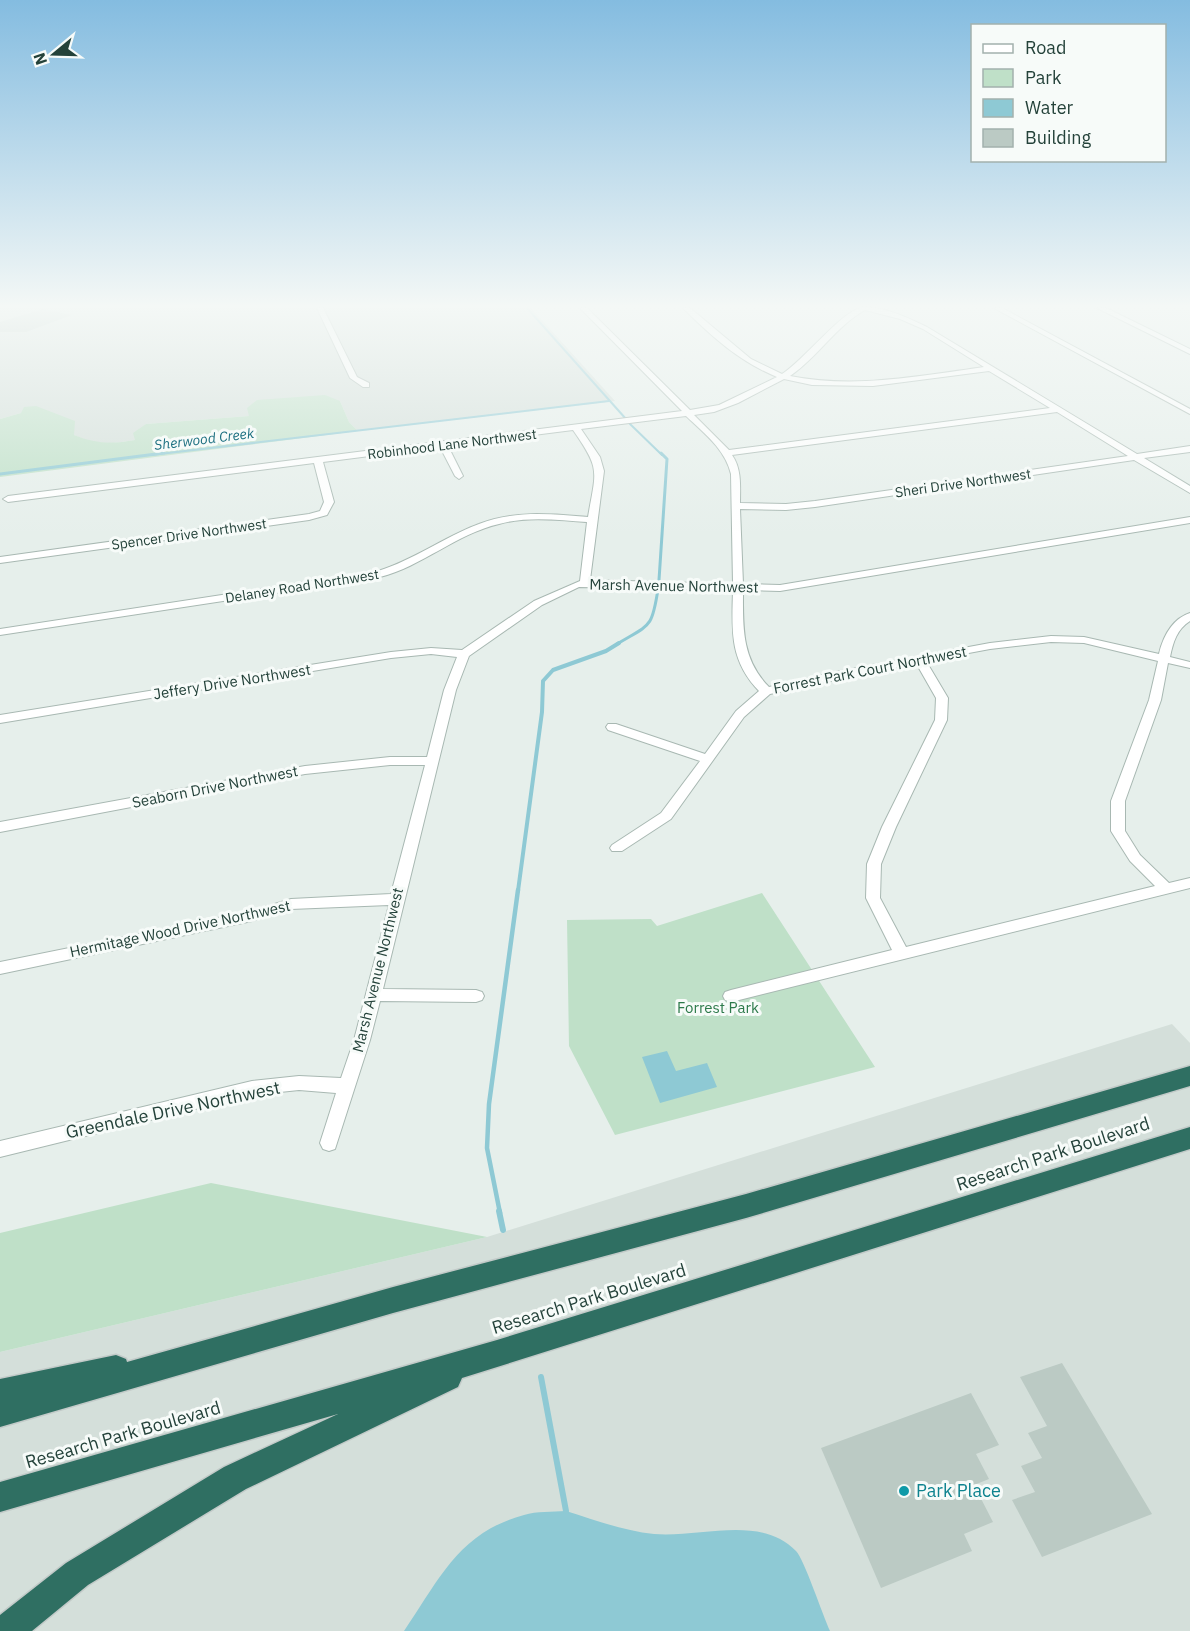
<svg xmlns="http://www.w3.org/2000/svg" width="1190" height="1631" viewBox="0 0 1190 1631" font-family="'IBM Plex Sans',sans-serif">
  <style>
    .built { fill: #d4dfda }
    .green { fill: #bfe0c8 }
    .water { fill: #8ec9d4 }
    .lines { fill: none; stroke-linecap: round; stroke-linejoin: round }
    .stream-far4 { stroke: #8ec9d4; stroke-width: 2 }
    .stream-far3 { stroke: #8ec9d4; stroke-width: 3 }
    .stream-far2 { stroke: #8ec9d4; stroke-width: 4 }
    .stream-far1 { stroke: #8ec9d4; stroke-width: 4.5 }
    .stream { stroke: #8ec9d4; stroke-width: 6 }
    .building { fill: #bbcac4 }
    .minor-casing { stroke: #a8b8b2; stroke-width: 2 }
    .motorway-casing { stroke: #c2cac8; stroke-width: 3 }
    .minor { fill: #fff; fill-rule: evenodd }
    .motorway { fill: #2f6f62; fill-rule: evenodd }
    .culture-dot { fill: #0f9aa8; stroke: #f7fbf9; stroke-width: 2 }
    .labels { text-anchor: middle; stroke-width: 6; stroke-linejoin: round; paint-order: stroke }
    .far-water-label { font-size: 14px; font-style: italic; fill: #1c6f80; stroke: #f7fbf9 }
    .far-street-label { font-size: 14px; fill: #24423a; stroke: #f7fbf9 }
    .street-label { font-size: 15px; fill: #24423a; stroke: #f7fbf9 }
    .park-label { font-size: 15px; fill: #2d7a4b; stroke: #f7fbf9 }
    .near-street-label { font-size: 18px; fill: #24423a; stroke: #f7fbf9 }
    .near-culture-label { font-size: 18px; fill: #0d838f; stroke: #f7fbf9; text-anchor: start }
  </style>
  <rect width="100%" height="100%" fill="#e6efeb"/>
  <path class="built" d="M0,308h531l84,93 -257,30 -9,-9 -9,-21 -91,15 -103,8 -10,16 -29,4 -14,-1 -72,-30 -21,6z
    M1172,1024l18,19v588h-1190v-279l487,-115z"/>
  <path class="green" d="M325,395l15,6 9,21 9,9 -358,46v-58l21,-6 3,-6 12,-1 39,15 -1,14c22,9 38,9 61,5l-2,-7 13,-9 103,-8 -2,-8 10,-8z
    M762,893l113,174 -260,68 -46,-89 -2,-126 84,-1 6,7z
    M211,1183l276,54 -487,115v-119z"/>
  <path class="water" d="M667,1051l9,20 31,-8 10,24 -57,16 -18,-46z
    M566,1511c29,9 58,20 88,23 46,4 106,-20 142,17 8,8 27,65 34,80h-426c35,-51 55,-99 120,-116 13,-4 28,-3 42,-4z"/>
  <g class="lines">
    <path class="stream-far4" d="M527,308l99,111
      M630,424l32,31
      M151,455l458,-54"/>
    <path class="stream-far3" d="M0,474l164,-21
      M659,580l8,-121 -6,-6
      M617,644c33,-20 35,-15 41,-55"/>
    <path class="stream-far2" d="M518,891l24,-179 1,-31 10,-11 53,-19 13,-8"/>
    <path class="stream-far1" d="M500,1213l-13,-65 2,-44 29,-214"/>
    <path class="stream" d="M499,1211l4,19
      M541,1377l25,134"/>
  </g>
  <path class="building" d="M43,309l29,6 -46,17h-26v-10z
    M1062,1363l90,151 -110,43 -30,-57 23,-8 -14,-26 21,-8 -14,-25 19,-7 -27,-49z
    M971,1393l28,52 -23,9 13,25 -15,6 19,37 -29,12 8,17 -91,37 -60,-140z"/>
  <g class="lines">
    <g class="minor-casing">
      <path id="minor" d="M317,308h6l34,69 12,6v4h-6l-13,-9z
        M580,308h7l103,102 29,-5 58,-28c-37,-15 -66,-41 -94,-69h7l61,51 31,15c22,-14 60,-63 79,-66 21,-3 47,10 66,19l210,127 53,-8v6l-46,6 46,28v7l-56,-33 -319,47 -29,3 -46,-1 3,75 37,1 410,-68v6l-410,68 -37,-1c0,36 -2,69 26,97l66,-15 155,-29 61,-7 33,1 75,17c4,-17 13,-35 31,-41v8c-13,8 -17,21 -20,36l20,5v6l-22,-5 -7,37 -36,101v30l15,24 29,28 21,-5v10l-459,114 -6,-2 -2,-4 2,-4 6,-2 161,-40 -26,-52 1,-34 15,-37 53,-107 1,-22 -20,-35 -146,31 -26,23 -73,102 -49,32h-10l-2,-3 2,-3 49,-32 39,-52 -92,-31 -2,-3 2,-3h8l89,30 31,-43 23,-20c-30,-31 -27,-61 -26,-101l-154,-3 -37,18 -73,51 -13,34 -73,299 93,1 6,2 2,4 -2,4 -6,2 -96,-1 -10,39 -35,109 -6,2 -6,-2 -3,-6 16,-50 -37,-3 -47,5 -252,62v-16l252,-60 47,-5 42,2 13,-38 35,-135 -98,4 -39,12 -252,53v-12l252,-51 39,-12 100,-5 34,-129h-35l-85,9 -305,58v-10l305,-56 85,-9h37l17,-67 13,-33 -26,-3 -40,4 -391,65v-8l391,-63 40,-4 31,2 72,-49 46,-20 7,-59c-28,-2 -60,-6 -88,2 -43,10 -76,42 -119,53l-380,58v-6l378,-58c36,-11 66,-34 101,-47 35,-14 73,-10 109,-7 8,-47 13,-47 -15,-87l-125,16 15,30 -4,3 -4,-3 -15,-29 -117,15 11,40 -7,13 -18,5 -309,43v-6l309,-43 11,-3 4,-9 -10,-39 -306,39 -5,-3 5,-3 674,-85zM865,310l35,9 23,10 61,38c-65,9 -129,22 -194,9 28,-19 45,-49 75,-66zM989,371l61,37 -321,42 -35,-35 20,-3 24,-9 46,-24 28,6 61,1zM1057,412l71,44 -313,45 -29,3 -46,-1c0,-16 2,-34 -8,-48zM686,416c18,17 39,33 45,58l2,110 -143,-4 14,-109 -4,-14 -19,-28zM1051,642l33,1 74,18 -9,39 -38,101v30l19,30 25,25 -249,61 -26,-49 1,-34 15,-37 51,-107 1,-22 -22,-37 64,-12z
        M994,308h8l188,101v5z
        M1097,308h9l84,41v5z"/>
    </g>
    <g class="motorway-casing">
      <path id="motorway" d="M1190,1066v20l-444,132 -353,95 -393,114v-48l116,-24 10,4 1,3 266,-75 353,-93z
        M1190,1127v22l-728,229 -4,9 -212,102 -158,96 -56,46h-32v-16l66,-52 158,-96 114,-53 -338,98v-30l497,-142z"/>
    </g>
    <use href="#minor" class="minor"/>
    <use href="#motorway" class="motorway"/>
  </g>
  <linearGradient id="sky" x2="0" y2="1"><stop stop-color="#84bce0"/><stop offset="0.57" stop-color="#f4f8f6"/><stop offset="1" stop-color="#f4f8f6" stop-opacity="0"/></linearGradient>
  <rect width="1190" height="537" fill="url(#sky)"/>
  <circle class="culture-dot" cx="904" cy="1491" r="6"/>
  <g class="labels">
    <g class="far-water-label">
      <text transform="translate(204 439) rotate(-7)" y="5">Sherwood Creek</text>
    </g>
    <g class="far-street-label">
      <text transform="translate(452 444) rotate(-7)" y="5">Robinhood Lane Northwest</text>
      <text transform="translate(963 483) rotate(-8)" y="5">Sheri Drive Northwest</text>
      <text transform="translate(189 534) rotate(-8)" y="5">Spencer Drive Northwest</text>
      <text transform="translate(302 586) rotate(-9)" y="5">Delaney Road Northwest</text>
    </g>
    <g class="street-label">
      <text transform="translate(674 586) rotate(1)" y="5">Marsh Avenue Northwest</text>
      <text transform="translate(870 670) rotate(-11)" y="5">Forrest Park Court Northwest</text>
      <text transform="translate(232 682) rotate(-9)" y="5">Jeffery Drive Northwest</text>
      <text transform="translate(215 787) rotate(-11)" y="5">Seaborn Drive Northwest</text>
      <text transform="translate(180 929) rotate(-12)" y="5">Hermitage Wood Drive Northwest</text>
      <text transform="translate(378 970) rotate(-76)" y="5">Marsh Avenue Northwest</text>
    </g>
    <g class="park-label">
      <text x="718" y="1013">Forrest Park</text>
    </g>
    <g class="near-street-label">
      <text transform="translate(173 1110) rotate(-12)" y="6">Greendale Drive Northwest</text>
      <text transform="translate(1053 1154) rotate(-18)" y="6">Research Park Boulevard</text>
      <text transform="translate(589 1299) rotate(-17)" y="6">Research Park Boulevard</text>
      <text transform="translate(123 1435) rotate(-16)" y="6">Research Park Boulevard</text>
    </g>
    <g class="near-culture-label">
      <text x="916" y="1497">Park Place</text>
    </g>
  </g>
  <rect x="971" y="24" width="195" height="138" fill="#f7fbf9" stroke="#a3b1ad" stroke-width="1.5"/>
  <rect x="983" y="44" width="30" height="9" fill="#ffffff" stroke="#a3b1ad" stroke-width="1.5"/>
  <text x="1025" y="54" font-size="18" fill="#24423a">Road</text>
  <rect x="983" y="69" width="30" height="18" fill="#bfe0c8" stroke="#a3b1ad" stroke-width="1.5"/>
  <text x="1025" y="84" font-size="18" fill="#24423a">Park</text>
  <rect x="983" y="99" width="30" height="18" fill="#8ec9d4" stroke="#a3b1ad" stroke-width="1.5"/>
  <text x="1025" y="114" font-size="18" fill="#24423a">Water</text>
  <rect x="983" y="129" width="30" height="18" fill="#bbcac4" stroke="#a3b1ad" stroke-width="1.5"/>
  <text x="1025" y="144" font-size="18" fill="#24423a">Building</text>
  <g transform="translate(54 54) rotate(251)" stroke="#f7fbf9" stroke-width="4.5" paint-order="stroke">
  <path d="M0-4.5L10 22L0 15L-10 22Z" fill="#24423a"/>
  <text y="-9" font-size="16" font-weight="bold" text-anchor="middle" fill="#24423a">N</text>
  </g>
</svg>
